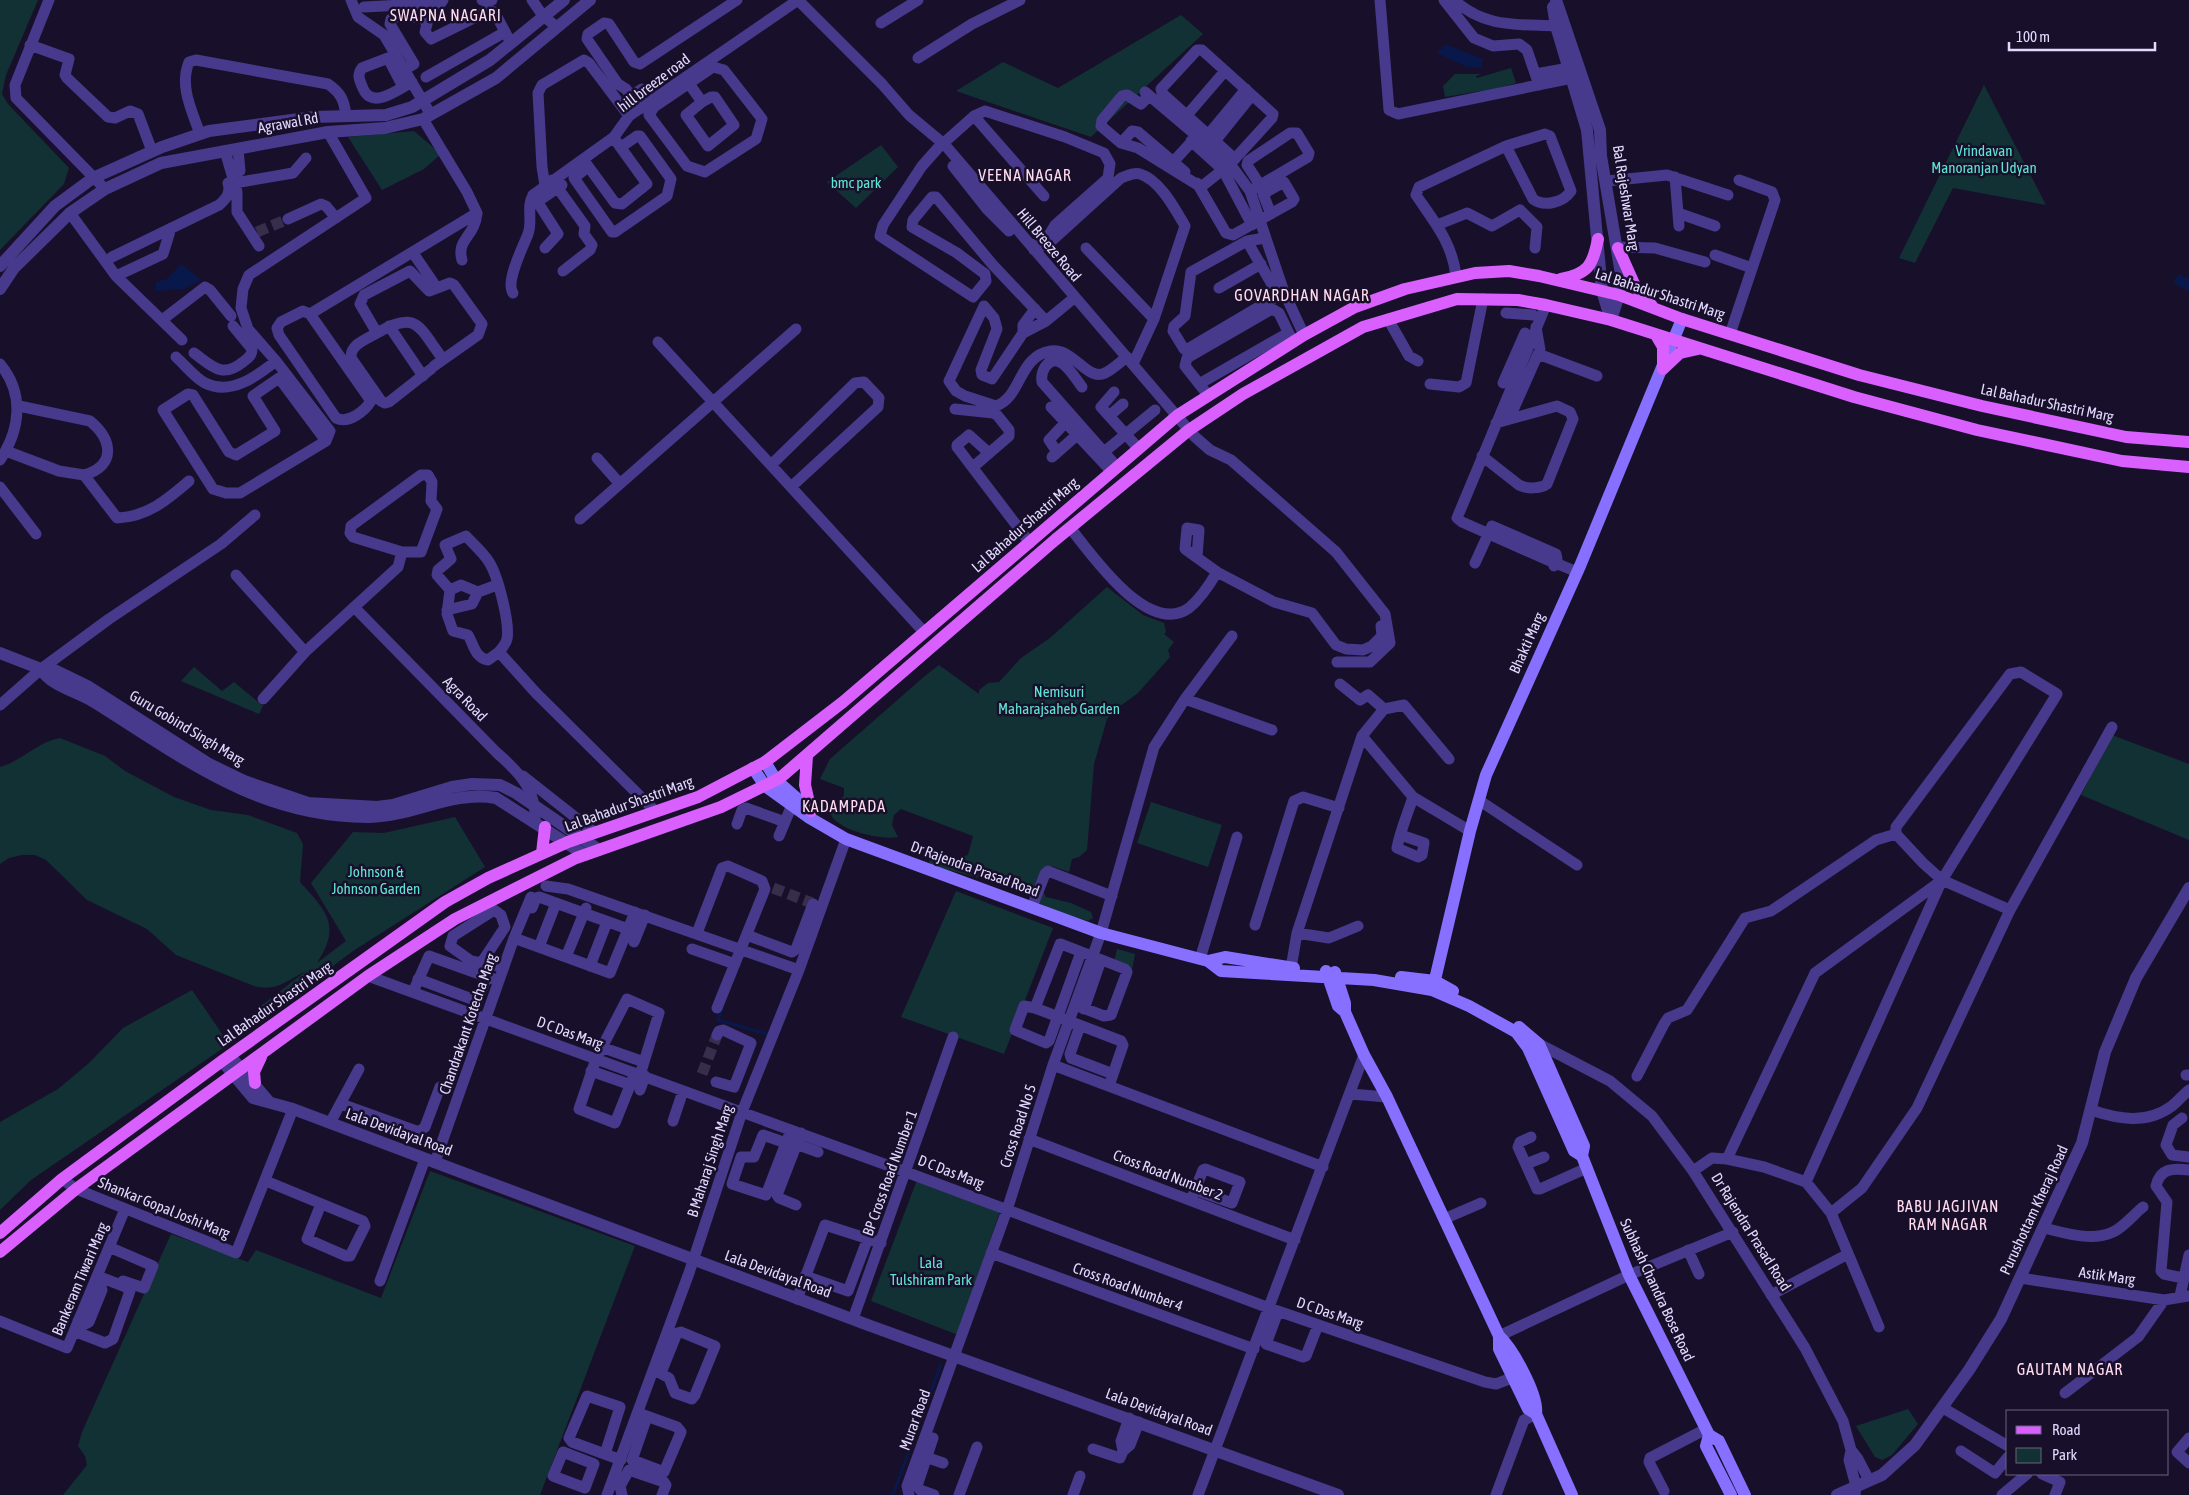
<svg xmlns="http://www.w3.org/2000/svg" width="2189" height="1495" viewBox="0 0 2189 1495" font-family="'Asap Condensed',sans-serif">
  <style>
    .green { fill: #123134 }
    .water { fill: #09184a }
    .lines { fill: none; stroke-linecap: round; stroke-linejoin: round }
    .stream { stroke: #09184a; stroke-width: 3 }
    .minor-tunnel { stroke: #362e4a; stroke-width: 11; stroke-dasharray: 11 5.5; stroke-linecap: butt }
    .minor { stroke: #47398b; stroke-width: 11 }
    .tertiary { stroke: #47398b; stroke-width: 12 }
    .secondary { stroke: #8770ff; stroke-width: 12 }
    .primary { stroke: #d960ff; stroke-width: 12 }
    .minor-bridge { stroke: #47398b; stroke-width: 11 }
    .labels { text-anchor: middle; stroke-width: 5; stroke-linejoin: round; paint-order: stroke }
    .street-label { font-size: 15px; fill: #e2d9ff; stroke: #18102a }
    .park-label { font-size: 15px; fill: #5fe5d5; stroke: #18102a }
    .neighbourhood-label { font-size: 16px; letter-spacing: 1px; fill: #ffdbed; stroke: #18102a }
  </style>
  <rect width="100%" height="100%" fill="#18102a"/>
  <path class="green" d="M0,0h38l-32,75 -4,19 6,10 61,64 -5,16 -64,66z
    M1181,15l22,19 -112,103 -135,-46 47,-29 55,26z
    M1511,68l5,15 -35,10 -1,-2 -35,6 -2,-11 12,-12h26l-5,2 1,2z
    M1984,85l62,120 -93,-17 -38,75 -16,-5z
    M414,131l27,23 -17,15 -42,21 -34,-53z
    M881,145l17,22 -42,41 -29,-26z
    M1107,587l36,28 21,8 2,9 -2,2 10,8 -6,8 2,7 -32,36 -22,16 -9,10 -13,45 -7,86 -8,7 -7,2 -3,13 -17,-6 -8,7 -5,13 7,11 25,6 20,9 2,6 -5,3 -37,-11 -19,-11 -16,-14 -26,-4 -60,-16 -2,-8 3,-4 28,5 9,-3 5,-19 -72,-27 -7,6 -2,10 6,12c-16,3 -53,-5 -65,-19 -2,-2 -3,-8 -4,-11l15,-11v-8l-24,-9 10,-20 96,-84 13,-10 40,29v-4l9,-7 11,-1 22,-24 29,-20z
    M194,667l28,24 12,-9 29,24 -4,8 -78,-33z
    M2112,735l77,29v76l-108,-45z
    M60,738l45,18 20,15 49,26 37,13 37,5 49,18 6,11 -3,38c26,29 42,43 17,81l29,-22 -35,-58 42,-51 31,1 71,-16 30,50 -132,84 -99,74 3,-16 49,-38c-20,10 -29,21 -52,15l-78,-31 -29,-26 -60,-29 -41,-40 -11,-5h-13l-13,3 -9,6v-97c22,-6 37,-25 60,-29z
    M1151,802l71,23 -14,42 -71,-24z
    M956,891l97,37 -49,126 -103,-37z
    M1117,949l18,5 -3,16 -18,-8z
    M192,990l37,54 -198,136 -31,30v-88l58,-33 31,-26 34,-35z
    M430,1171l205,75 -95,249h-477l24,-30 -2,-9 -7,-10 4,-14 89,-198 77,28 8,-12 125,48z
    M917,1180l83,31 -42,124 -87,-34z
    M1908,1409l10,15 -26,31 -10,5 -7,-3 -19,-31z"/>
  <path class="water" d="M1445,44l38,15 -2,9 -14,-1 -30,-14z
    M181,264l20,16 -17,9 -28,2v-9l11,-3z
    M2179,274l10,5v12l-16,-8z"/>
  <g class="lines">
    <path class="stream" d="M722,1009l-4,11 49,14
      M893,1495l48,-131"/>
    <path class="minor-tunnel" d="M257,232l31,-13
      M773,888l39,15
      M702,1074l15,-39"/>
    <path class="minor" d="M49,0l-34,85 1,13 89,91
      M351,0l7,17 26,18 47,80
      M482,0l6,2 4,-2
      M532,0l11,16 14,11
      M798,0l84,84
      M1380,0l9,110 9,4 174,-36
      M1444,0l30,38 19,8 26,-2 8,6 12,35
      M1454,0c31,28 62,24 102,26
      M364,7l77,-4 2,-3
      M881,23l37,-23
      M30,45l39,14 -4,16 2,3 41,39 7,1 15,-7 8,3 14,37
      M396,55l-34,13c-5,7 -3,11 0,18 9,25 33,5 50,-4
      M388,58l15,29
      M918,58l54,-34 48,-24
      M713,67l11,3 38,49 -6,20 -51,33 -18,-6 -38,-51 5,-8z
      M404,70l10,-6 -24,-40 1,-5 4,-2h27l5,7 -2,8 6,7 59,-29 5,3 16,30
      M1536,74l33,-6
      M426,77l79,-45
      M685,78l17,24 9,-5h4l19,28 -26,21 -22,-31 16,-13
      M1145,92l85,72 20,27 34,101 20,43
      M631,96l11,-7
      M1149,96l-8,8 -14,-9 -5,1 -20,24 -1,6 20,17 17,5 63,39 29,-23 42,-46 1,-4 -71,-64h-5l-36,39 1,4 73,66
      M640,109l-14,-20 -8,-5 -31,-45 1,-5 16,-11 5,1 25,38 6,2 97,-64
      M974,116l11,-5 80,26 39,16 6,11 -2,14 -53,47 -9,15 -12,10 -2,-6
      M1182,121l43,-50
      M200,134c-8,-23 -21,-48 -11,-72l7,-2 132,24c13,9 16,16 18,31
      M1208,135l38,-46
      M1191,141l32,29 29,55
      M1215,141l37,-46
      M1121,143l11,-12 6,1 47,40
      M945,145l249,291 16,14 21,10 105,92 49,62 5,29 -20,19h-33
      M938,148l-16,18 -39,59 -3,11 93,61 13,-16 -1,-7 -28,-21 -45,-26 1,-7 19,-23h4l57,68 53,56
      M938,148l36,-32 70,80
      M238,149l2,22
      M225,151l12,41v20l22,34
      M1174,161l22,-24
      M585,162l30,41 7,1 25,-20 -31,-43
      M953,166l34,43 22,22
      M588,167l-14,11 38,54h3l52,-36 4,-17 -31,-43h-3l-16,11
      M1675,177l4,49
      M552,180l33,46 -1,8 8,11 -2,5 -27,21
      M1607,181l60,-6 61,20
      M235,183l58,-10 13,-15
      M1197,183l29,50 7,2 59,-33 2,-3 -10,-17 -21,12 8,20
      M545,186l-3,-19 -4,-74 4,-8 42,-25 5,3 40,53
      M1250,191l58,-34 1,-4 -12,-20h-7l-42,28 -1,4 13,20
      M533,195l81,-58 15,-21 169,-116
      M533,195l25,39 -13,14
      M537,202l25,-17
      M70,213l46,63 66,64
      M1678,213l37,13
      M288,219l33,-15 5,2 10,12
      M1437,225l30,-12 25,13 28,-16 17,17 -2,21
      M1265,238l-18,3 -56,31 -6,44 -11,10 -1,5 11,18 2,1 98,-58
      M1247,241l31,54
      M1046,246l75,-68c6,-2 13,-6 19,-4 20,6 35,35 45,52l-31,93 -21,45
      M1618,247l37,1 50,14
      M1086,248l68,71
      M413,253l24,35 13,-5 4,2 28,39 -4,11 -44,31
      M1715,255l37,13
      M112,257l107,-52c7,-6 12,-12 9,-22
      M462,260c-6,-21 13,-23 15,-47
      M116,276l47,-22 8,-26
      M1456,276c-4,-34 -21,-53 -40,-81l3,-8 87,-41 27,53c11,8 30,4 38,-8l-21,-55 -5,-2 -39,12
      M1219,288l42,-24
      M513,293c-8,-11 10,-46 15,-59 5,-14 -2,-27 5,-39
      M1074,298l-28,23 -23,12 -31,46 -10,-4 -1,-5 16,-41 -3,-11 -10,-12 -35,75 7,10 9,5 31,10c26,-9 22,-50 55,-55 23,-3 36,31 54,22 8,-4 15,-11 22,-16
      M1546,305l-89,213 5,4 88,39
      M1506,313l27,2
      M310,314l-7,-3 -22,11 -4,6 2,7 57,83c12,6 28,-6 35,-17l-61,-87 167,-101 -10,-21 -44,-73
      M1388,319l21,37 9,5
      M162,320l43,-33 5,3 21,26
      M389,326l34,50
      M1536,327l4,23
      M377,333c41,-24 42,-5 66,26
      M1023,333v-8l12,-16
      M1730,334l45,-134 -3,-8 -33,-12
      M658,342l266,290
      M194,353c18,13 28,26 49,9 5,-4 9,-6 9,-13l-19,-23
      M176,357c9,8 19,21 29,26 26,13 52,-7 71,-22
      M0,364c25,30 20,66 0,96
      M431,369l-42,33 -4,1 -4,-2 -30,-43c-1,-14 16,-19 26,-25l-17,-29 4,-9 46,-24 19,20 8,-3
      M1503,383l22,-50
      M1199,384l89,-51
      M1430,384l29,3 7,-4 17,-84
      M1082,387c-8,-10 -23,-39 -37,-20 -3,5 -4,9 -3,15l75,85
      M1114,392l-13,15 38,42
      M1208,395l-23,-29 2,-8 85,-49 7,4 14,29
      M19,406l71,15c23,19 26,45 -6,54
      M1051,407l61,65
      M955,409l38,4 4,2 12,15v6l-36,31
      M1109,416l14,-12
      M1509,419l29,-65 59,22
      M326,441l-47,-63 -26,18 22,35 -39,24 -7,-3 -36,-57 -5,-1 -25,16 50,79 13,4h14l86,-52 4,-10 -54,-70 -28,-32 -7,-21 2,-19 6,-14 117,-77 -38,-66
      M6,451l53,20 25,4 33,43c30,-1 50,-18 72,-37
      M1057,452l-8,-12 17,-18
      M1104,452l51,-42
      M989,453l-20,-18 -12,10v2l73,96
      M1482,456l37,29c8,4 21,4 28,-1l26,-65 -3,-7 -13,-6 -61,17
      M1052,457l25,-22
      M597,458l23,26
      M771,465l84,-82 9,-1 15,16 -1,9 -87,80
      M0,487l36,47
      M580,519l216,-190
      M1071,529c21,26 77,108 118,79 11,-9 21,-24 28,-36l57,30 38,11 24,32 10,4 17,1 9,-4 10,-10 -1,-10
      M1197,557l2,-27 -12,-2 -2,21 32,23
      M1475,563l17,-37 64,28 1,5 -3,7
      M1558,564l19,8
      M236,575l69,77
      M497,585l-19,7 -17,-7 -11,5 -13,-15 1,-5 13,-11 -6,-14 21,-9c7,8 18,17 23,26 9,14 21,61 18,77 -1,5 -5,9 -8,13l37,41 120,119
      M450,590l-3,24 6,17 15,4c6,10 7,23 20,25l11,-8
      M354,607l143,146c22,19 40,38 38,68
      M447,610l25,-6 6,-12
      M1340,684l20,16 8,-5 16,14
      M263,699l42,-47 93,-85 4,-15 -49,-15 -3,-4 1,-7 70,-51h7l4,7 -1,19 6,8 -16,43h-19
      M1185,699l47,-63
      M0,705l41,-36 68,-50 112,-75 34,-29
      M1362,736l22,-27 20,-4 45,54
      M523,776l71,56
      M1480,801l97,64
      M737,824l5,-14 4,-2 39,14
      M1401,835l23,8 -2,12 -4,2 -21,-9c3,-17 11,-35 16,-51
      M779,836l13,-31
      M546,886l22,3 231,81
      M1032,907l13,-33 3,-3 64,25
      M532,908l4,-10 3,-1 89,32
      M2010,910l102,-183
      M1255,925l39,-124 9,-4 36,11
      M697,933l25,-65 6,-2 34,15 3,8 -48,119
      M1297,933l32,5 29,-12
      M752,937l40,15 4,-3 17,-45
      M514,938l96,35 25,-61
      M634,942l11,-27
      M539,947l17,-44
      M692,949l43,15
      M566,957l20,-49
      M1200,959l37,-122
      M482,962l23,-35 -4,-12 -7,-5 -41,26 -3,10 21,15 33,6
      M590,966l17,-44
      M1291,968l6,-35 65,-197 51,61 57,34
      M368,976l538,196 363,136 216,74 11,2 26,-10
      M418,979l59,22 10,-24
      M413,992l16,-36 70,25
      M1075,1005l29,11 7,-1 16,-43 -2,-3 -64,-25h-1l-25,64 -11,-2 -9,24 31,13 3,-2 32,-89
      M1035,1008l86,33 2,4 -14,41
      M1084,1009l17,-49
      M1080,1026l-10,28 1,4 42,16
      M1535,1046l4,-2 71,37 42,35 41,55 112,177 38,73 8,29 -2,10 7,26 -1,9
      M601,1047l43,15
      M1053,1065l270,102
      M591,1071l40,14
      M635,1073l-20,50 -36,-14 17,-50 31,-60 32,14 -19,62
      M2186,1075h3
      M1637,1076l27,-52 4,-6 19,-8 58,-92 26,-7 105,-71 20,-6
      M716,1082l18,5 17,-44 -28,-13 -4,1 -2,4
      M640,1090l5,-14
      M1350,1094l37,3
      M341,1104l78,28 6,-5 15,-40
      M2091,1110c27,9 55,15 81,-4 6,-5 11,-11 17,-16
      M2182,1118l-9,7 -7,20 6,10 17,2
      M673,1121l10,-30
      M330,1123l29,-54
      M1531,1137l-11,5 -2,5 19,42h3l47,-21
      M1029,1139l266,101
      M786,1143l-23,-8 -9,22h-13l-9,27 34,11 25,-65
      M796,1144l22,8
      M1727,1159l88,-186 126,-92
      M435,1162l79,-224 17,-41
      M1526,1164l18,-7
      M1693,1171l19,-13 15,1 37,8 42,15 25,31 48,114
      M62,1179l14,10 160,64 57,-144
      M266,1181l97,40 2,5 -15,30h-4l-39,-17 14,-35
      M1806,1182l136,-302 115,-186 -36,-22 -11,2 -108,145 -6,8v7l27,29 19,17 68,30 -93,198 -55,80 -31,25
      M1191,1200l12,-30 2,-1 35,13 -8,21 -37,-13
      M796,1205l-17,-7 -2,-3 24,-62
      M1444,1219l37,-16
      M2044,1228c21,5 48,14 69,4 11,-5 21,-18 30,-25
      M109,1247l44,19 -9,22 -21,-7
      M1688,1250l11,24
      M991,1253l263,96
      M805,1276l43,15 20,-53
      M2020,1278l144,22 25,-4
      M2183,1278l-19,-4 -3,-3 6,-69 -11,-16c4,-18 17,-18 33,-16
      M380,1281l45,-122
      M1771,1295l77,-41
      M2180,1296l9,-41
      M797,1299l28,-74 56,18
      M1276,1317l-10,27 37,13 3,-1 12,-31
      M853,1319l100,-282
      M0,1321l67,27 58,-139
      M78,1321l7,3 4,-2 13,-32 -1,-3 -7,-3
      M74,1331l31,12 8,-4 17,-48 -4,-4 -29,-11
      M1499,1336l130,-61 104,-43
      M654,1370l15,8 6,15 17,6 3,-4 20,-49 -34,-14 -4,1 -16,40
      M2065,1393l73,-56 26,-37
      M1943,1408l65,38
      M638,1413l39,14 4,5 -17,40 -32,-12 15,-43
      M933,1438l-16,48 3,4 14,5
      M2189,1438l-12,14 12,11
      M1093,1449l27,9 3,-7 7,-6 9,-23
      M1851,1450l7,9 11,21
      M1123,1451l-2,-10 8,-23
      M1961,1451l34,22 13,-16
      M563,1452l31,12 -9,24 -32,-12z
      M605,1454l15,-47 -33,-11 -18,42 3,4 49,18
      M920,1455l23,8
      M2042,1474l18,8 -5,13
      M1664,1491l-15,-29 1,-4 56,-29
      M607,1495l82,-222 53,-161 57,-142 47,-131
      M622,1495l-2,-9 9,-16 35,12 2,3 -4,10
      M909,1495l-2,-9 100,-276 46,-145 48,-132 53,-186 31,-48 87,31
      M959,1495l18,-48
      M1073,1495l7,-19
      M1198,1495l166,-440
      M1496,1495l28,-75 12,-6
      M2002,1495l25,-21"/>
    <path class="tertiary" d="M1556,0l44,130 1,26 20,118 -2,21 -8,25
      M1553,7l3,19 31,104 15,161 9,29
      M0,266l55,-60 38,-28 69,-31 47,-16 105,-14 72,-2 26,-8 78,-47 74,-60
      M0,289l14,-21 56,-55 35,-24 56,-26 167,-31 57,-4 38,-9 73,-41 94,-78
      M0,653l41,16
      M585,855l-89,-57c-44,-8 -82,18 -126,19 -111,1 -186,-59 -276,-115 -17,-11 -42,-15 -53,-33h11l37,18 120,77 35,17 23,8 41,14 69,4 16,-2 59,-18 20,-3 28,1 16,8 83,57
      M230,1056l39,46
      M222,1061l31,37 40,11 575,216 470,170
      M1837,1495l45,-20 33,-30 54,-75 32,-51 81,-176 23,-91 31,-74 53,-90"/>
    <path class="secondary" d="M765,762l11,18 32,28
      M753,768l12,18 43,31 38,22 255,94 107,28 13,10 153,9 58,10 37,16 47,26 12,16 46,103 8,5
      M1208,961l17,-4 69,11
      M1326,971l12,35 7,6v-9l-10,-31
      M1401,977l34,4 18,10
      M1433,988l37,-157 16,-56 94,-209 102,-247
      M1345,1012l19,43 23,42 112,239
      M1519,1027l20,17 45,102 -2,10 47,119 80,160 10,6 26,54
      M1499,1336c14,13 40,60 37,78l-8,-5 -29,-60z
      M1536,1414l36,81
      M1709,1435l-3,11 25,49"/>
    <path class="primary" d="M1618,248l17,38 17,20
      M1561,279c27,-5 32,-14 37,-40
      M1656,335l7,12v22
      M1663,369l17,-16 18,-4
      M807,756l-2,29 6,26
      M542,853l3,-26
      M255,1083l-1,-11 7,-15
      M0,1233l62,-54 160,-118 223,-159 43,-24 80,-36 130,-45 67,-35 78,-60 335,-287 126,-80 51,-28 50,-18 70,-16 34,-2 30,5 80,19 63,24 177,56 123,31 144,31 63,5
      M0,1252l76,-63 292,-213 87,-57 121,-61 145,-51 59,-29 275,-238 134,-110 54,-36 120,-67 94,-28 61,1 28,5 65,15 243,77 123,33 145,31 67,6"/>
    <path class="minor-bridge" d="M882,84l27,31 36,30"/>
  </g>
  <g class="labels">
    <g class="street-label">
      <text transform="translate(654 83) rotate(-37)" y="5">hill breeze road</text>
      <text transform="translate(288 123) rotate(-10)" y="5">Agrawal Rd</text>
      <text transform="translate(1626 198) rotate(81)" y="5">Bal Rajeshwar Marg</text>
      <text transform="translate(1049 245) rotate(50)" y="5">Hill Breeze Road</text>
      <text transform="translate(1660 294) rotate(18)" y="5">Lal Bahadur Shastri Marg</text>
      <text transform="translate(2047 403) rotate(12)" y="5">Lal Bahadur Shastri Marg</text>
      <text transform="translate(1025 525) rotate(-41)" y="5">Lal Bahadur Shastri Marg</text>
      <text transform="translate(1527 643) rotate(-66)" y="5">Bhakti Marg</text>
      <text transform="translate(465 699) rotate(46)" y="5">Agra Road</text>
      <text transform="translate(187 728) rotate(31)" y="5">Guru Gobind Singh Marg</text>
      <text transform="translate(629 804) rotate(-20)" y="5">Lal Bahadur Shastri Marg</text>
      <text transform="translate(975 869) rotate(20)" y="5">Dr Rajendra Prasad Road</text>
      <text transform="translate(275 1004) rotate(-35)" y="5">Lal Bahadur Shastri Marg</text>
      <text transform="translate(468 1024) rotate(-71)" y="5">Chandrakant Kotecha Marg</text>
      <text transform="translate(570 1033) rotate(20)" y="5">D C Das Marg</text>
      <text transform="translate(1018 1126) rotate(-72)" y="5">Cross Road No 5</text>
      <text transform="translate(399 1132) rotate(20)" y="5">Lala Devidayal Road</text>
      <text transform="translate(710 1161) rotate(-72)" y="5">B Maharaj Singh Marg</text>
      <text transform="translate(951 1172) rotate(21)" y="5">D C Das Marg</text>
      <text transform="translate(890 1173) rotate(-70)" y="5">BP Cross Road Number 1</text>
      <text transform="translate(1168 1175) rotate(21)" y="5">Cross Road Number 2</text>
      <text transform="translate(164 1208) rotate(22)" y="5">Shankar Gopal Joshi Marg</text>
      <text transform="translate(2034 1210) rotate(-65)" y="5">Purushottam Kheraj Road</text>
      <text transform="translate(1751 1232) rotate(58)" y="5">Dr Rajendra Prasad Road</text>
      <text transform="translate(778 1274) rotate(20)" y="5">Lala Devidayal Road</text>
      <text transform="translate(2107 1276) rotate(8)" y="5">Astik Marg</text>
      <text transform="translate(80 1279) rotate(-67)" y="5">Bankeram Tiwari Marg</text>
      <text transform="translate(1128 1287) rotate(20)" y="5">Cross Road Number 4</text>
      <text transform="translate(1657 1290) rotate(65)" y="5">Subhash Chandra Bose Road</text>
      <text transform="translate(1330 1313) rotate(19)" y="5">D C Das Marg</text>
      <text transform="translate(1159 1412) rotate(20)" y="5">Lala Devidayal Road</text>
      <text transform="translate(915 1420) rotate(-70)" y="5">Murar Road</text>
    </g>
    <g class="park-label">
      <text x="1984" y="156">Vrindavan<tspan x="1984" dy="17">Manoranjan Udyan</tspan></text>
      <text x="856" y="188">bmc park</text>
      <text x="1059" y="697">Nemisuri<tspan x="1059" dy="17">Maharajsaheb Garden</tspan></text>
      <text x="376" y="877">Johnson &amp;<tspan x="376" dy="17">Johnson Garden</tspan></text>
      <text x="931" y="1268">Lala<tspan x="931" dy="17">Tulshiram Park</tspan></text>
    </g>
    <g class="neighbourhood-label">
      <text x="446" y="21">SWAPNA NAGARI</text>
      <text x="1025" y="181">VEENA NAGAR</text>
      <text x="1302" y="301">GOVARDHAN NAGAR</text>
      <text x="844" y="812">KADAMPADA</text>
      <text x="1948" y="1212">BABU JAGJIVAN<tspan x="1948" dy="18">RAM NAGAR</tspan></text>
      <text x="2070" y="1375">GAUTAM NAGAR</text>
    </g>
  </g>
  <rect x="2006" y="1410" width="162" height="65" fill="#18102a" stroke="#69607f"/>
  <rect x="2016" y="1426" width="25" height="8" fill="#d960ff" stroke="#69607f"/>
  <text x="2052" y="1435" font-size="15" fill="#e2d9ff">Road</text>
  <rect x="2016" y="1448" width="25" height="15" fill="#123134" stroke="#69607f"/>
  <text x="2052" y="1460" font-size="15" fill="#e2d9ff">Park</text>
  <path d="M2009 42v8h146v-8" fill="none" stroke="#e2d9ff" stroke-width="2.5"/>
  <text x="2016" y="42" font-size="15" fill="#e2d9ff" stroke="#18102a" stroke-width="4" paint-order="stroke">100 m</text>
</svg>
